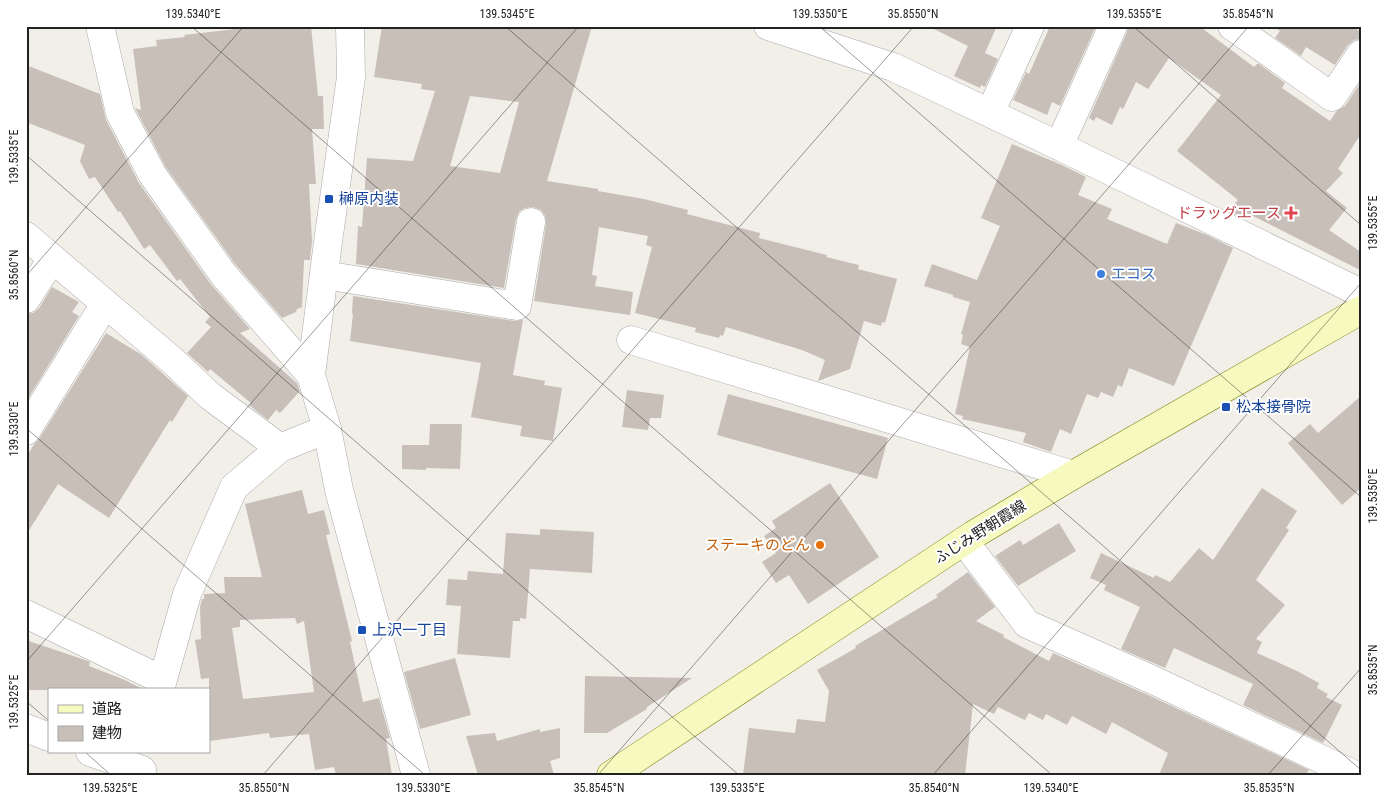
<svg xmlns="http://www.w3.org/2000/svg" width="1387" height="801" viewBox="0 0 1387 801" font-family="'Roboto Condensed','Noto Sans JP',sans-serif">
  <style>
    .building { fill: #c7bfb8; fill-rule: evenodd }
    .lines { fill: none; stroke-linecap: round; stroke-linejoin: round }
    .minor-casing { stroke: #a9a9a9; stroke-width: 29 }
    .tertiary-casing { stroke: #a9a9a9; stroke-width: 29 }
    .secondary-casing { stroke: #707d05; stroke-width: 29 }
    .minor { stroke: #fff; stroke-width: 28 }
    .tertiary { stroke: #fff; stroke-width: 28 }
    .secondary { stroke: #f7fabf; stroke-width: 28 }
    .ticks { fill: none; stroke: #222; stroke-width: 1; stroke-opacity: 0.45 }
    .transit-dot { fill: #1a4fb4; stroke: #fff; stroke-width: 2 }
    .health-dot { fill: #e0444e; stroke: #fff; stroke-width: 2 }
    .shop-dot { fill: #3f7fe0; stroke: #fff; stroke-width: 2 }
    .food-dot { fill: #e8710a; stroke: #fff; stroke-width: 2 }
    .labels { text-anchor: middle; stroke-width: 4; stroke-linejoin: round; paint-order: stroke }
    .transit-label { font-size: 15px; fill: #164399; stroke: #fff; text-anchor: start }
    .health-label { font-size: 15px; fill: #be3a42; stroke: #fff; text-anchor: end }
    .shop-label { font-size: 15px; fill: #366cbe; stroke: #fff; text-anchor: start }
    .street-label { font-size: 15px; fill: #222; stroke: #fff }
    .food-label { font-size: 15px; fill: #c56008; stroke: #fff; text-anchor: end }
    .neatline { fill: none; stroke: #222; stroke-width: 2 }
    .ticks-label { font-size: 12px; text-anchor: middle; fill: #222 }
  </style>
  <rect width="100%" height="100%" fill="#f2efe9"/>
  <path class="building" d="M260,26h51l7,70h5l1,33h-12l4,55h-7l3,57 -2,19h-6l-2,47 -5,2 -1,3 -14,6 -47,-54 -70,-98 -30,-58 6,2 -8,-61 24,-3 -1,-6 29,-3 -1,-2z
    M382,26h210l-45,155 51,8v2l46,8 44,11 -1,4 73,19 -1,5 68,17 -1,2 33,8 -1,4 39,10 -12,44 -3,-1 -1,4 -17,-5 -14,48 -32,12 7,-21 -23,-10 -76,-23 -3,9 -3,-1 -1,3 -24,-6 1,-4 -61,-15 17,-66 -6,-2 2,-9 -49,-9 -7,48 5,1 -2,10 38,6 -3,23 -96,-14 12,-77 -1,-8 -4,-6 -8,-3 -8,1 -6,4 -3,7 -12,69 -148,-24 2,-38 4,1 5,-69 46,3 22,-70 -14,-2 1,-5 -48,-7zM470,96l49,6 -19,71 -50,-7z
    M928,26h69l-12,27 13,6 -13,28 -4,-2 -1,3 -26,-12 14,-30z
    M1050,26h46l-36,80 -8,-4 -5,13 -34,-15 13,-28 3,2z
    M1128,26h71l55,41 3,-3h2l26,19 -3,5 48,33 6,-9 9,-6 16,-24v52l-23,35 5,4 -17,18 21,17 -18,22 32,22 -1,18 -113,-57 -2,6 -17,-8 10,-11 -61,-49 44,-56 -52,-37 -21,31 -12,-7 -13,27 -3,-2 -8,18 -16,-8 -2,4 -5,-3 38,-86z
    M1273,26h78l10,6v7l-7,1 -6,5 -13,20 -29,-18 -5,9 -26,-18 5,-7z
    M26,65l74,29 6,26 33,63 71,100 40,46 -10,4 57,50 3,8 -20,22 -4,-3 -8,10 -19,-15 2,-2 -41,-34 -2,3 -21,-19 24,-26 -6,-5 5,-5 -30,-38 -3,2 -27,-36 -6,4 -24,-38 -2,1 -23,-35 -6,2 -9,-18 5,-16 -59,-23z
    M1012,144l50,21 24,12 -8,18 34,14 -5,10 60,25 9,-21 31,12 26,13 -59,138 -45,-18 -7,19 -4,-2 -5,12 -12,-5 -3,6 -11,-4 -16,40 -11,-5 -9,23 -28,-10 3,-9 -64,-14 1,-3 -8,-2 15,-67 -9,-3 2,-9 -2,-1 9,-32 -17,-5v-2l-29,-9 8,-22 45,16 23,-54 -19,-8z
    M52,287l27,15 -7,10 7,4 -50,81 -3,-1v-82l7,-1 6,-5z
    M353,296l162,25 8,-1 -10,55 32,6 -1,4 18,3 -9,53 -33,-5 2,-10 -51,-9 10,-54 -131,-22 3,-27h-1z
    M106,333l36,22 46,41 -16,26 -2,-2 -61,98 -51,-34 -32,51v-78l9,-14 4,-4z
    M627,390l37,5 -3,23h-11l-2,12 -26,-3z
    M728,394l160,44 -11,41 -160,-44z
    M1361,396v92l-19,17 -54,-62 22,-19 8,9z
    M430,424h32l-2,45 -34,-1v2l-24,-1v-24h27z
    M830,483l49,74 -71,47 -19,-29 -13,8 -14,-21 14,-9 -12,-17 12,-8 -4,-7z
    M1262,488l35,23 -11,17 3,2 -33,50 29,25 -29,34 6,3 -5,11 40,18 22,12 -2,5 11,6 -2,3 16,8 -19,38 -80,-38 10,-21 -79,-36 -9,20 -44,-19 19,-42 -36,-17 2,-5 -16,-7 11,-25 53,25 1,-3 15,7 29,-34 14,12z
    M302,490l6,24 16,-4 6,24 -4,1 26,106 -2,1 13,60 16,-4 11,40 -4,1 6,36h-56l-2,-8 -19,3 -6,-36 -39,4 -1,-5 -60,8v-63l-8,1 -6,-39 6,-1 -1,-32 2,-8h2v-5l21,-1 -1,-16h38l-17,-73zM295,618l2,6 7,-3 10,71 -71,7 -11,-71 8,-1v-7z
    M1059,523l17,28 -58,35 -23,-30 25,-16 3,5z
    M540,529l54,3 -2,41 -62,-4 -4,50 -6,-1v3h-7l-3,37 -53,-4 4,-48 -15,-1 2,-26 19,1 1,-9 35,3 3,-41 34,2z
    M968,572l27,35 -19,14 28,14 -1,2 46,24 4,-8 93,41 163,76 -3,5h-147l9,-22 -56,-31 -6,12 -34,-18 -5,9 -21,-11 -3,6 -14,-7 -4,7 -27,-13 -4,7 -21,-10 -8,71h-222l6,-47 46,5 2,-14 28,3 4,-31 -12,-21 39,-22 -1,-2 83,-49 -2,-2z
    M26,640l62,21 2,1 -1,4 36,14 20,10h-119z
    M455,658l16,57 -51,14 -16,-57z
    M585,676l107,2 -45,29v2l-40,24h-23z
    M560,728v30l-10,3 4,14h-76l-12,-39 29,-3 2,8 43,-12v3z"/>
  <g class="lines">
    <g class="minor-casing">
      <path id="minor" d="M100,26l20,87 32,61 71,100 88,101
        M768,26l125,41 166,79 302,147
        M1232,26l100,71 29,-43
        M990,113l40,-87
        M1059,146l54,-120
        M26,236l148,126 36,34 70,52
        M324,275l193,31 14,-84
        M26,299l26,-40
        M631,340l442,135
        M26,431l79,-127
        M964,541l63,83 126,56 202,95
        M26,614l136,66
        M160,690l27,-96 47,-107 46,-39 47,-19
        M26,728l23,9
        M90,752l52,18"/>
    </g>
    <g class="tertiary-casing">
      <path id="tertiary" d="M350,26l1,51 -23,165 -17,133 16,54 12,61 77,285"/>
    </g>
    <g class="secondary-casing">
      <path id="secondary" d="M611,775l362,-240 100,-60 288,-165"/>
    </g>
    <use href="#minor" class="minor"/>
    <use href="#tertiary" class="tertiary"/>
    <use href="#secondary" class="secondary"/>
  </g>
  <path class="ticks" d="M191,26l861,749M505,26l856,744M819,26l542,471M1133,26l228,199M26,155l713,620M26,276l218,-250M26,428l399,347M26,662l553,-636M26,701l23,20M85,752l26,23M263,775l651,-749M598,775l651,-749M933,775l428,-492M1268,775l93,-107"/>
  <g class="transit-dot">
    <rect x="324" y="194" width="10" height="10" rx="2.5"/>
    <rect x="1221" y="402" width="10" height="10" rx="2.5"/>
    <rect x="357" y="625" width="10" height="10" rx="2.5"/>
  </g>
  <path class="health-dot" d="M1288.5 205.5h5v5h5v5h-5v5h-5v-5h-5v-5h5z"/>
  <circle class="shop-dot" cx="1101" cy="274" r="5"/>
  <circle class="food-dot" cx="820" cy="545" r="5"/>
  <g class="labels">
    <g class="transit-label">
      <text x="339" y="204">榊原内装</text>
      <text x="1236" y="412">松本接骨院</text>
      <text x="372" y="635">上沢一丁目</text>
    </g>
    <g class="health-label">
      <text x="1281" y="218">ドラッグエース</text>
    </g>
    <g class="shop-label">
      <text x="1111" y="279">エコス</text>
    </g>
    <g class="street-label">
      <text transform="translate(980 532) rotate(-32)" y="5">ふじみ野朝霞線</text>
    </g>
    <g class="food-label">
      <text x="810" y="550">ステーキのどん</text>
    </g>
  </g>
  <rect width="1387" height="801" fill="none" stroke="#ffffff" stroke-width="55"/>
  <rect x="48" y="688" width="162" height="65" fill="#ffffff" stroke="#a7a7a7"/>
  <rect x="58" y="705" width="25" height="8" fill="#f7fabf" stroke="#a7a7a7"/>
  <text x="92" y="714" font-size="15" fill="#222222">道路</text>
  <rect x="58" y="726" width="25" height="15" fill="#c7bfb8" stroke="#a7a7a7"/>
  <text x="92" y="738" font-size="15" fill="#222222">建物</text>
  <rect x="28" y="28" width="1332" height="746" class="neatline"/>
  <g class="ticks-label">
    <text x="193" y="18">139.5340°E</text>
    <text x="507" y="18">139.5345°E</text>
    <text x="820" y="18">139.5350°E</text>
    <text x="913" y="18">35.8550°N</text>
    <text x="1134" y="18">139.5355°E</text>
    <text x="1248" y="18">35.8545°N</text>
    <text transform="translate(14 157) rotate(-90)" y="4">139.5335°E</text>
    <text transform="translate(1373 223) rotate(-90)" y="4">139.5355°E</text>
    <text transform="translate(14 275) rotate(-90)" y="4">35.8560°N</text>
    <text transform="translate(14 429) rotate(-90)" y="4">139.5330°E</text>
    <text transform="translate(1373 496) rotate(-90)" y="4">139.5350°E</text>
    <text transform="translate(1373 670) rotate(-90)" y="4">35.8535°N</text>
    <text transform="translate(14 702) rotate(-90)" y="4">139.5325°E</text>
    <text x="110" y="792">139.5325°E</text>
    <text x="264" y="792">35.8550°N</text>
    <text x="423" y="792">139.5330°E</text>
    <text x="599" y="792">35.8545°N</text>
    <text x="737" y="792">139.5335°E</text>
    <text x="934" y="792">35.8540°N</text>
    <text x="1051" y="792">139.5340°E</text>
    <text x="1269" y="792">35.8535°N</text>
  </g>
</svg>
